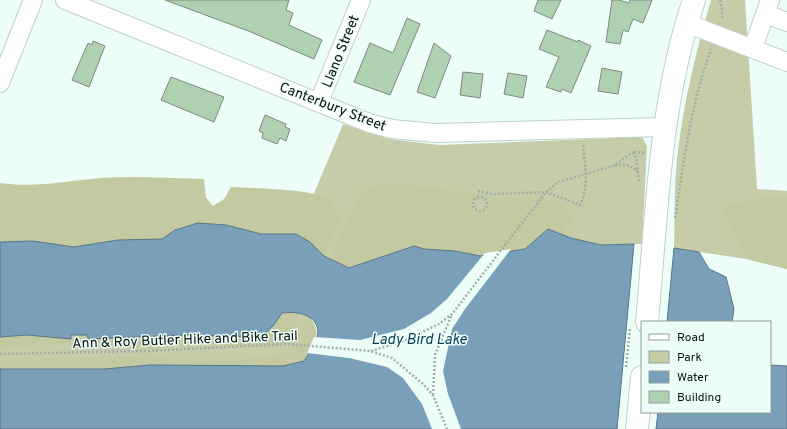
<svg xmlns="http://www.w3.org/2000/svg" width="787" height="429" viewBox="0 0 787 429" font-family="Overpass,sans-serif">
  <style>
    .green { fill: #c6cca7 }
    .forest { fill: #c3c9a0 }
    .water { fill: #7aa0b9; stroke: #587586 }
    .pier { fill: #edfef9 }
    .building { fill: #b0d1b1; stroke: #7d8a7d }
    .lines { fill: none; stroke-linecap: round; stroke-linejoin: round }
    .minor-casing { stroke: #bcd1cb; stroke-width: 20 }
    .major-casing { stroke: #bcd1cb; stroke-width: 24 }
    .path { stroke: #a0aeaa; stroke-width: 2.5; stroke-dasharray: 2 2; stroke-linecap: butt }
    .minor { stroke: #fff; stroke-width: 18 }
    .major { stroke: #fff; stroke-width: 22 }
    .labels { text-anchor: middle; stroke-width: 3; stroke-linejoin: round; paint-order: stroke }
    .street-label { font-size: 14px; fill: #09100e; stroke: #edfef9 }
    .water-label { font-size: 15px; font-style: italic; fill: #0a3d58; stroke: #edfef9 }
  </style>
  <rect width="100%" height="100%" fill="#edfef9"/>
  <path class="green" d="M711,0h34l12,189 30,2v78l-41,-10 -72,-11c1,-30 0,-60 3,-89 6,-55 19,-107 34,-159z
    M343,124l46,15 50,6 203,-8 5,9 -5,98 -41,1 -30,-7 -23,-9 -68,27 -25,-5 -31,-2 -75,19 -25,-12 -11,-60z
    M291,312l17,3 6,30 -53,22 -111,-2 -46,4h-104v-32l71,1 -1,-3h18v4l49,-3z"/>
  <path class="forest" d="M141,177l63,2 2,19 7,8 11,-7 7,-12c19,1 82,2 94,11 7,5 12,12 16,19l-17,39 -14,-14 -14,-8h-35l-35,-9 -28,-2 -23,7 -13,9 -44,1 -44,7 -41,-6 -33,1v-59c34,5 67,-2 101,-5 13,-1 26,-1 40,-1z
    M382,184h21l78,10 -1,2 -5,2 -3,4 1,6 7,4 5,-1 3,-5 -2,-11 11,2h45c21,11 24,-2 31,27h-6l-3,-3 -1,3 8,14 -23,-9 -23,20 -45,7 -25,-5 -31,-2 -10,-3 -65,22 -19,-9 27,-61 11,-9z
    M787,197v72l-40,-10 -25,-52 35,-9z
    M291,312l9,2 -8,18 -14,15 -182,-2 -7,-3 -1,-3 119,-4 66,-9 9,-13z
    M308,315c16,18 7,29 -4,46l-21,5 -133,-1 -46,4h-104v-9l146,-3 55,3 72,-3 15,-6z
    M27,335l44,4 -2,4 -5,1 -64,4v-11z"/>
  <path class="water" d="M198,223l28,2 35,9h35l14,8 14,14 25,12 65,-22 10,3 31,2 25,5 45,-7 23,-20 23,9 30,7 33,-1 -17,185h-617v-60h104l46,-4 133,1 21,-5c5,-8 13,-18 14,-28 0,-19 -22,-22 -36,-20l-9,13 -12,11 -75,-2 -98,4 -1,-4h-16v4l-44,-4 -27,2v-95l33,-1 41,6 44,-7 44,-1 13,-9z
    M674,248l25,4 10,17 17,8 8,32 -2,13h-65z
    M770,365l17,1v63h-131l2,-17h112z"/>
  <path class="pier" d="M511,249l-46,60 -13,20 -9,42 5,23 13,35h-29l-10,-25 -19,-26 -16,-11 -38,-9 -42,-5 7,-16 46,3 44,-11 27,-16 16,-14 38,-46z"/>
  <path class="building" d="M165,0h124l-3,10 7,3 -4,12 33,15 -8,19 -63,-27z
    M538,0h23l-9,19 -18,-8z
    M612,0h7l10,3 1,-3h22l-9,23 -10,-4 -5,13 -5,-2 -3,14 -14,-2z
    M407,18l13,6 -30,71 -36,-13 16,-39 23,10z
    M547,30l31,12v-2l13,6 -20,47 -9,-4 -1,3 -15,-5 13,-30 -20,-8z
    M93,41l12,5 -16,41 -17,-7 16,-37 4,2z
    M434,43l17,13 -16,42 -18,-6z
    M602,68l20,4 -4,22 -20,-3z
    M463,72l20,2 -3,24 -20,-3z
    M508,73l19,3 -4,22 -19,-4z
    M171,77l53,20 -10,25 -53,-22z
    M265,115l21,9 -1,3 5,2 -4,12 -6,-3 -3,6 -15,-6 1,-5 -4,-2z"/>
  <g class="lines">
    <g class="minor-casing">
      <path id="minor" d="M65,0l304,123 23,6 44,4 228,-6
        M766,14l21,8
        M686,23l101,39
        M753,48l17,-48
        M0,83l33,-83
        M319,102l42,-102"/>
    </g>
    <g class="major-casing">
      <path id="major" d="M647,322c10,-108 12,-218 47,-322
        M637,429l5,-52"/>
    </g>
    <path class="path" d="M720,0l2,8v12
      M633,152l3,6 3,23
      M634,152l11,1
      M615,166c9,-3 16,-1 23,6
      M478,191l16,3 52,-2 34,13c9,-18 5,-40 3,-60
      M473 204a7 7 0 1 1 14 0a7 7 0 1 1-14 0Z
      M675,218c9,-58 16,-113 36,-169
      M371,351l33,-10 35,-17 13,-10 94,-122 12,-10 55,-16 20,-14
      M0,354l146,-3 142,-7 82,7 22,7 31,26 10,11 14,34
      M626,367l4,-39
      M433,395l2,-40 17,-41"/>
    <use href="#minor" class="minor"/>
    <use href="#major" class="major"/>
  </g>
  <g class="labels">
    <g class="street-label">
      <text transform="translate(340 51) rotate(-68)" y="5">Llano Street</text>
      <text transform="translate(333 106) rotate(21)" y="5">Canterbury Street</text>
      <text transform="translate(185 339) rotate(-2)" y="5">Ann &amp; Roy Butler Hike and Bike Trail</text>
    </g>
    <g class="water-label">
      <text x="419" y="344">Lady Bird Lake</text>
    </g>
  </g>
  <rect x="641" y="321" width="130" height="92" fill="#edfef9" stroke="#929f9b"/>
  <rect x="649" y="334" width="20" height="6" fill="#ffffff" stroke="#929f9b"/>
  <text x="677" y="341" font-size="12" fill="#09100e">Road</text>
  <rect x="649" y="351" width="20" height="12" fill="#c6cca7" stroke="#929f9b"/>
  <text x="677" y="361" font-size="12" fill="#09100e">Park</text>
  <rect x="649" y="371" width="20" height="12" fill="#7aa0b9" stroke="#929f9b"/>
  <text x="677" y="381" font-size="12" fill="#09100e">Water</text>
  <rect x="649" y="391" width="20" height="12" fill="#b0d1b1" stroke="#929f9b"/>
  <text x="677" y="401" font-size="12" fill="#09100e">Building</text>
</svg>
